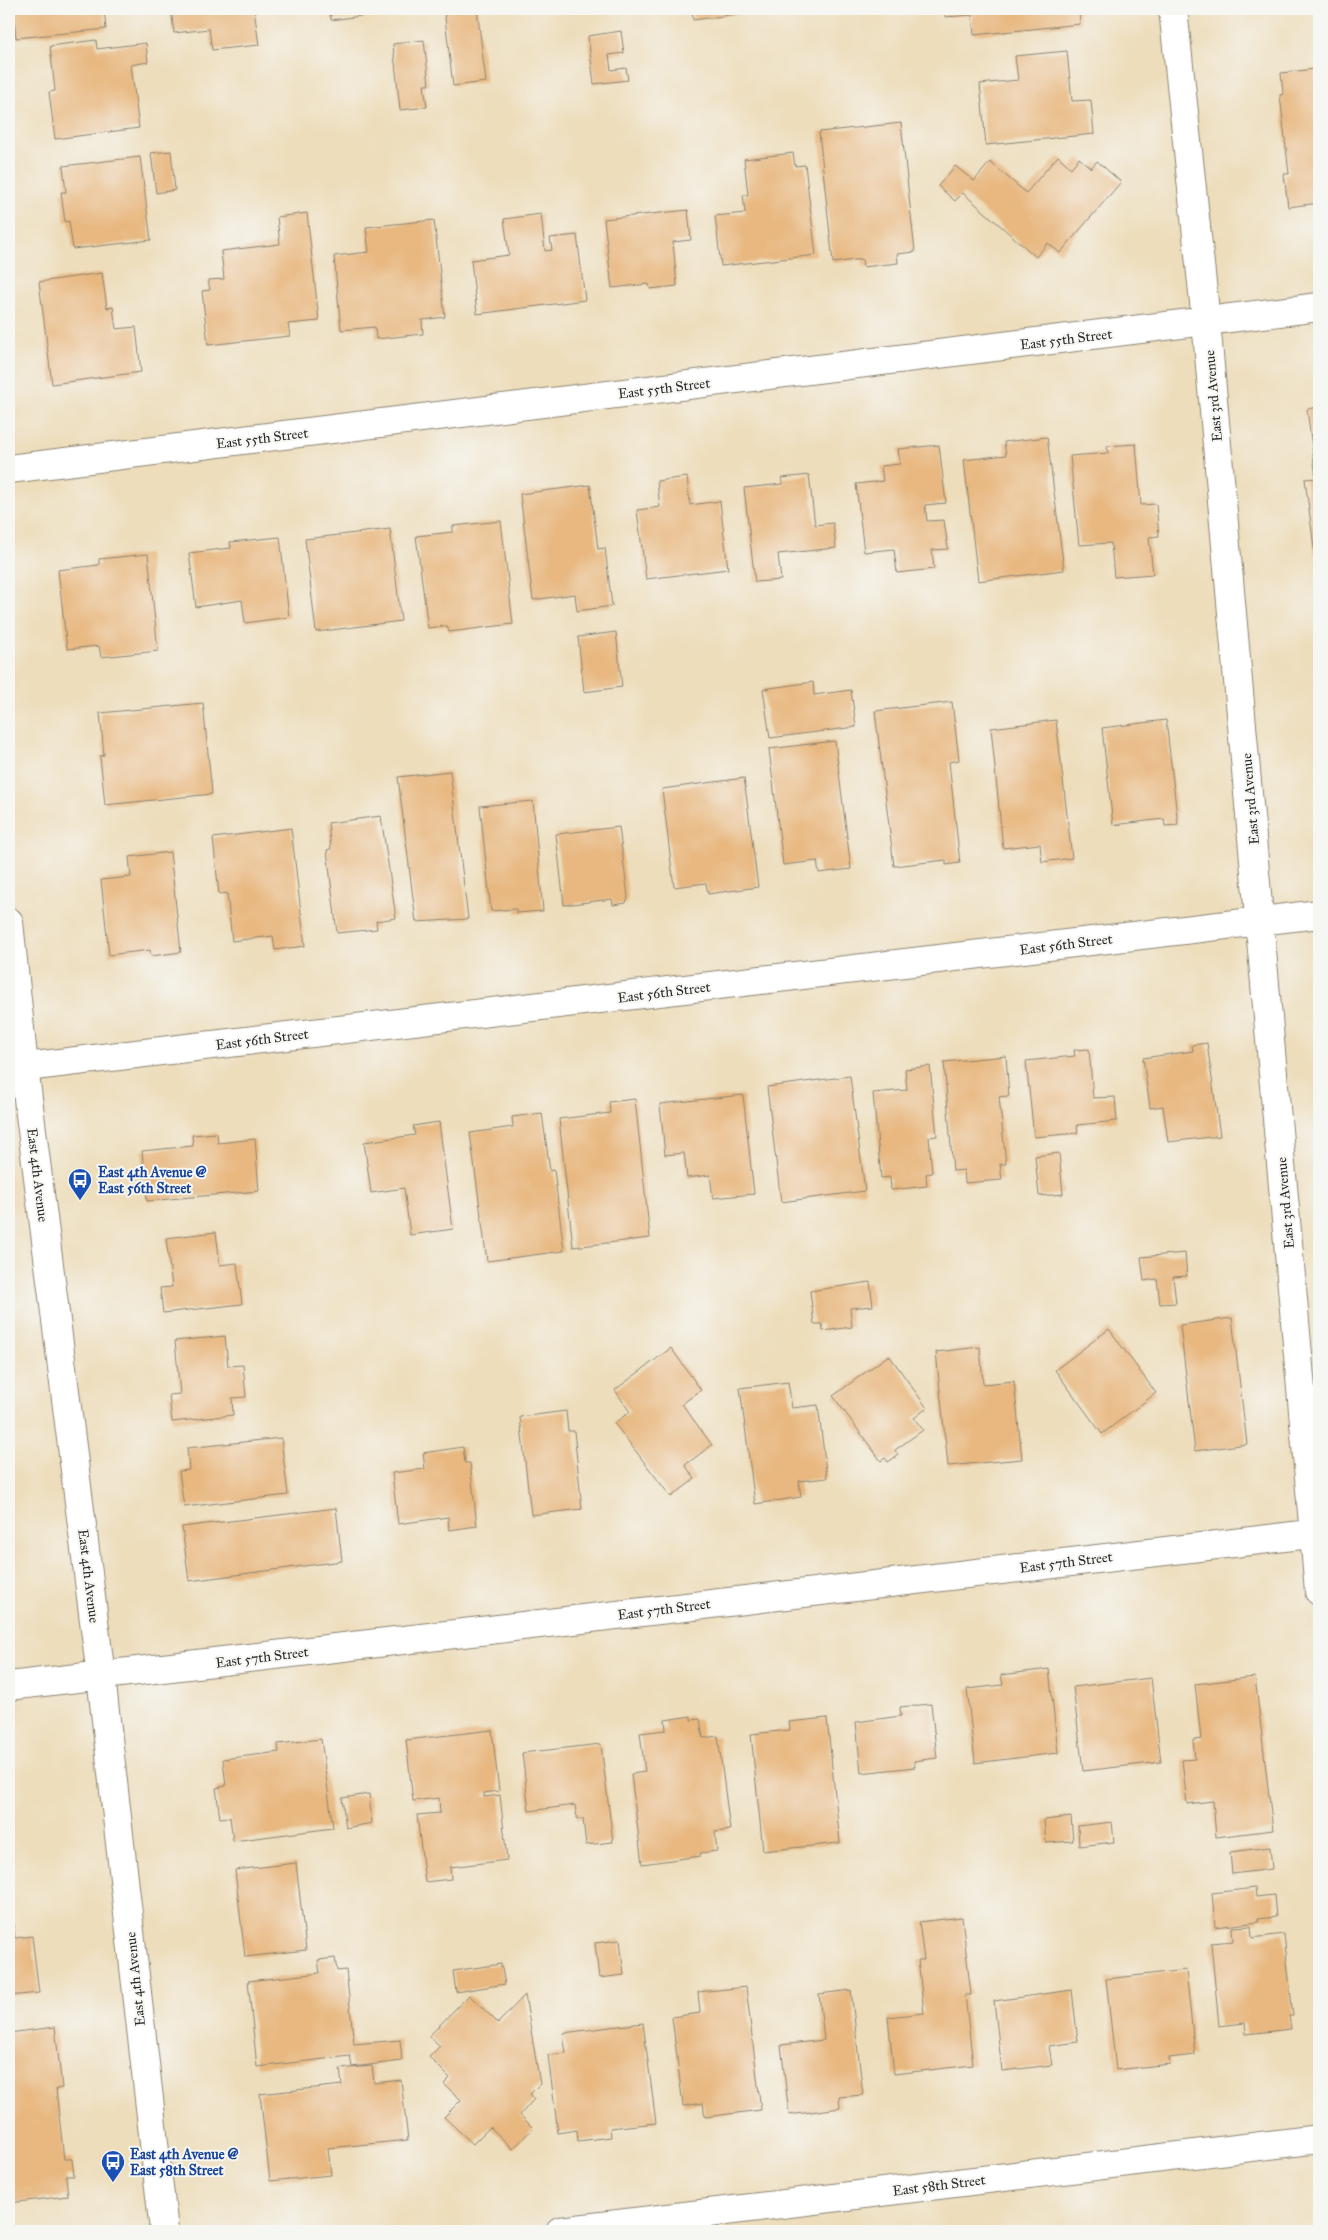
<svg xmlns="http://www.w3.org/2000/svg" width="1328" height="2240" viewBox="0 0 1328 2240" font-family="'IM FELL Great Primer',serif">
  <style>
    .building { fill: #e8b880 }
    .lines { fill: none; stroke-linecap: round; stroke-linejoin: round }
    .minor-casing { stroke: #8c8473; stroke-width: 30 }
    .major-casing { stroke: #8c8473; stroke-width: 30 }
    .minor { stroke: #fff; stroke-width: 28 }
    .major { stroke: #fff; stroke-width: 28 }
    .labels { text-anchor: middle; stroke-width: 4; stroke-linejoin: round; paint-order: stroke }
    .street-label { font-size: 14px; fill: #2b2b2b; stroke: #f6f6f2 }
    .transit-label { font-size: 14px; font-weight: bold; fill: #164399; stroke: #f6f6f2; text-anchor: start }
  </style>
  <rect width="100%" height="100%" fill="#f6f6f2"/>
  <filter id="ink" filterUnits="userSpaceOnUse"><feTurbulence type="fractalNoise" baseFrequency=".02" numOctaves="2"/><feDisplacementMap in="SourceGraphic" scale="10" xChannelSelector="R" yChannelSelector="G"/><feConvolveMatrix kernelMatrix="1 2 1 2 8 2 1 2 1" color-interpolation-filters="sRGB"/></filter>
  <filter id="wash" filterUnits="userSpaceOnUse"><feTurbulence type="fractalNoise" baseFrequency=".0096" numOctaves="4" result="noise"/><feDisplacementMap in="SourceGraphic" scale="20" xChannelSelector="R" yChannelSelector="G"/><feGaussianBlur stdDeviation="1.12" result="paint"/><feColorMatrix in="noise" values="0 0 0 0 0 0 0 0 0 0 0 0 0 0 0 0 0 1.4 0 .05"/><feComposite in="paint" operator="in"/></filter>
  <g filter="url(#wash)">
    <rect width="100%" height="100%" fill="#edddbb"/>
    <g id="blocks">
      <path class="building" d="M13,9h91l2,20 -90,9z
        M171,9h83l5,36 -47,5 -3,-21 -35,4z
        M330,9h60l1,3 -60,8z
        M444,9h33l9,73 -33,4z
        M692,9h51l1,4 -51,7z
        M944,9h135l1,15 -106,11 -2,-20 -27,2z
        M621,31l3,22 -15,2 2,15 15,-2 2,12 -34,4 -6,-48z
        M96,40l1,9 49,-6 2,19 -17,3 8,63 -84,11 -6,-47 6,-1 -5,-45z
        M424,40l5,45h-5l3,22 -27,3 -7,-66z
        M1067,51l5,50 19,-1 3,34 -108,11 -6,-61 38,-4 -3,-24z
        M1315,69l2,21h2v113l-31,4 -4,-33h5l-9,-79 3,-1 -2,-21z
        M901,123l14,129 -18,2 1,9 -35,4 -1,-8 -29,4 -14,-131z
        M171,151l4,39 -19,3 -5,-40z
        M793,153l2,13 10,-1 11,90 -95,11 -6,-50 30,-3 -2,-18h5l-4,-36z
        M1058,156l13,12 8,-10 12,10 6,-7 24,21 -61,71 -12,-10 -12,14 -73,-64 -8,8 -17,-15 17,-20 19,15 16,-19 36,31z
        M140,157l11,83 -78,9 -4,-28 -4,1 -4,-30h5l-3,-26z
        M688,210l3,30 -18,2 4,44 -27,3 -1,-5 -37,4 -8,-69z
        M307,213l12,108 -31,3 2,12 -82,9 -6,-54 8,-1 -2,-10 16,-1 -3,-28 59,-7 -3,-27z
        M541,214l4,37 7,-1 -2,-12 27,-3 8,65 -108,14 -6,-54 38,-5 -5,-36z
        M434,220l11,97 -23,3 1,14 -47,5 -1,-12 -34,3 -7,-74 35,-4 -3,-25z
        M102,273l5,35 6,-1 3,22 20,-2 5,45 -89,12 -13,-102z
        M1319,407v147l-4,1 -10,-76 11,-1 -9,-69z
        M1047,437l17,133 -86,11 -14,-121 42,-5 -2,-13z
        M1136,444l5,61 15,-1 3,32 -10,1 4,37 -39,3 -3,-34 -32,2 -9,-89 38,-3 -1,-7z
        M939,445l7,58 -21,2 2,16 17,-1 4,29 -16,1 2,19 -37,4 -3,-24 -30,3 -8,-68 27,-3 -2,-15 19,-2 -2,-15z
        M809,475l6,50 18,-2 3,25 -58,6 3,26 -26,2 -11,-94 39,-4 -1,-6z
        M687,477l3,28 30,-4 8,68 -82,10 -9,-69 23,-3 -3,-26z
        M590,485l8,64 7,-1 7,58 -35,5 -2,-17 -42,6 -13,-106z
        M501,521l12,103 -64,8 -2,-6 -19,2 -12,-92 37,-4v-6z
        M390,529l11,92 -85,11 -11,-93z
        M280,537l9,80 -44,6 -3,-23 -46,7 -7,-54 42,-5 -1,-6z
        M148,554l10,97 -57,6 -2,-11 -32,3 -9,-79 41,-5v-6z
        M616,632l6,55 -38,5 -6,-55z
        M813,682l1,13 37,-5 5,37 -86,11 -7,-49z
        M952,702l7,58 -10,2 11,101 -14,2v-5l-52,6 -19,-155z
        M203,703l9,91 -107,11 -5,-49 4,-1 -4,-42z
        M1056,720l16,138 -30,4 -2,-18 -37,4 -12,-120z
        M1166,720l12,105 -13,1 -1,-7 -51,6 -11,-97z
        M835,741l16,128 -32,4 -2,-12 -34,4 -14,-116z
        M450,771l18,148 -52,3 -18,-145z
        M744,778l14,109 -50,7 -2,-11 -32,4 -12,-98z
        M533,801l10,110 -27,2v-4l-25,2 -11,-105z
        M381,816l15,102 -20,3 1,8 -40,4 -10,-83 4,-1 -3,-26z
        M619,827l9,70 -2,6 -13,2 -1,-6 -48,6 -8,-71z
        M291,828l14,118 -30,4 -2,-14 -41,5 -5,-48 -8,1 -6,-56z
        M170,852l11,100 -30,4 -1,-6 -41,5 -8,-75 30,-3 -2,-20z
        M1207,1043l13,93 -52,6 -5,-36 -13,2 -7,-50 50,-7 -1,-6z
        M1089,1049l4,49 22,-1 2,24 -40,4 1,8 -44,4 -8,-76 49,-5 -1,-6z
        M1006,1056l3,40 -10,1 7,67h-6l2,16 -37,3 -1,-13 -11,1 -9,-109z
        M930,1066l7,70 -8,1 3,36 -6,1 1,12 -36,4 -1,-13 -9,1 -8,-85 34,-3 -2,-21z
        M850,1076l15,115 -84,11 -14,-115z
        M743,1095l11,99 -41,4 -3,-23 -23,3 -3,-25 -19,2 -5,-51z
        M635,1099l15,139 -77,9 -14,-128 51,-6 -1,-11z
        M542,1113l8,58 4,-1 10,81 -77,10 -17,-128 43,-6 -1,-10z
        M439,1122l14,107 -43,6 -6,-47 -33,5 -7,-51 51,-7 -2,-9z
        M217,1133l1,10 37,-4 4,52 -112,10 -5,-50 51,-5 -1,-11z
        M1059,1153l4,41 -24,2 -4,-40z
        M216,1232l4,33 17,-2 5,41 -79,9 -3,-25 12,-1 -6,-49z
        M1185,1253l2,23 -14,1 3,26 -16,1 -3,-25 -13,2 -3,-24z
        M870,1282l3,24 -23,2 2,19 -29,4 -1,-7h-8l-4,-33z
        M1232,1318l15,126 -52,7 -15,-126z
        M1109,1329l47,64 -54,41 -47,-64z
        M225,1336l3,30 15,-1 3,32 -14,1 1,17 -61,7 -3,-27 11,-1 -5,-53z
        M980,1347l3,37 31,-3 8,78 -74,7 -12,-114z
        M671,1348l30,42 -19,14 30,41 -27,20 10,14 -24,18 -57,-74 16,-11 -15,-22z
        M889,1355l38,53 -13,10 9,12 -28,20 3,5 -10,7 -3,-4 -4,3 -48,-65z
        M788,1382l4,26 26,-3 9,73 -28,3 2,16 -46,7 -15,-116z
        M566,1411l2,20h6l8,78 -51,6 -11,-98z
        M281,1438l7,57 -104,12 -5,-36 10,-1 -2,-22z
        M463,1447l2,16h5l7,63 -28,4 -1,-13 -50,7 -6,-51 33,-4 -2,-16z
        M336,1508l6,53 -153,20 -7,-54z
        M1049,1669l9,84 -83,10 -8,-74 36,-4 -2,-10z
        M1255,1677l18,153 -57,7 -3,-36 -26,3 -5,-44 13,-1 -2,-19 8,-1 -6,-55z
        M1151,1678l10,84 -78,9 -10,-84z
        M931,1704l6,54 -23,3 1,6 -54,6 -5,-51 45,-6 -1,-9z
        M691,1716v4l9,-1 3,19 15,-2 12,94 -15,2 2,19 -17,2 1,3 -59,8 -11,-90 14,-2 -5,-39 26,-3 -1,-10z
        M827,1718l13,125 -77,8 -12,-117 39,-4 -1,-8z
        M492,1730l7,61 -15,2v4l16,-2 7,65 -57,7 1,12 -26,3 -8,-67 23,-2 -1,-15 -26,3 -7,-61z
        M321,1739l12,89 -100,13 -3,-24 -10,1 -4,-30 10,-2 -3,-27 56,-7 -1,-8z
        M601,1744l12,98 -27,3 -3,-26h-6l-2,-14 -46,6 -7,-58z
        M369,1794l3,29 -26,5 -4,-30z
        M1071,1817l2,24 -27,2 -2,-23z
        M1112,1822l2,20 -35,4 -1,-20z
        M1270,1847l2,22 -40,5 -2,-22z
        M296,1863l10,87 -61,7 -10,-87z
        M1255,1888l1,9 18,-2 2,22 -18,2 1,3 -44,5 -3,-34z
        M9,1892l6,46 17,-2 7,57 -30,3z
        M962,1917l9,78h-6l8,70 -79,9 -6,-57 36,-4 -6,-53h6l-5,-38z
        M1251,1926l1,12 32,-4 9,82h-4l2,13 -45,5 -1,-11 -26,3 -8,-83 22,-2 -1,-14z
        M620,1940l4,35 -25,3 -4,-35z
        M335,1958l2,13 9,-1 8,74 46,-4 2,21 -50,6 -2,-11 -93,11 -9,-86 72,-8 -2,-13z
        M501,1964l4,20 -49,8 -3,-21z
        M1186,1970l9,85 -26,3 1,6 -54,6 -10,-91z
        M746,1987l15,123 -56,7 -2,-14 -20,3 -11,-89 28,-4 -2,-21z
        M851,1990l12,105 -24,2 1,11 -51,7 -8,-70 43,-5 -5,-46z
        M1072,1990l6,52 -29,4 3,19 -50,6 -8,-70z
        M469,1995l29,28 27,-28 15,89 -10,10 4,5 -14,16 13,13 -20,21 -23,-22 -17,17 -29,-27 17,-17 -17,-16 6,-6 -21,-21 11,-11 -11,-10z
        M643,2023l13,100 -46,5 1,9 -33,4 -1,-11 -19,3 -10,-78 18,-2 -3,-20z
        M55,2027l7,61 -6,1 8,70h8l2,17h-8l2,20 -59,7v-170z
        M372,2066l2,17 27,-3 7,60 -80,8 3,27 -61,6 -10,-87 82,-9 -2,-16z"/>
    </g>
  </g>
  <g filter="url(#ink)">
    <use href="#blocks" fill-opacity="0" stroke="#8c8473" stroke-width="1"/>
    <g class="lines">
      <g class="minor-casing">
        <path id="minor" d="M1173,9l33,312 113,1270
          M9,469l1310,-162
          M9,1069l1310,-155
          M9,1686l1310,-153
          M560,2231l759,-92"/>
      </g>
      <g class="major-casing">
        <path id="major" d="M9,922l15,145 77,609 63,555"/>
      </g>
      <use href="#minor" class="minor"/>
      <use href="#major" class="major"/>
    </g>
  </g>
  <defs>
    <g id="bus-pin" transform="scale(1.25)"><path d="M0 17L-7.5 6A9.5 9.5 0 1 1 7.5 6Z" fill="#1a4fb4" stroke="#f6f6f2"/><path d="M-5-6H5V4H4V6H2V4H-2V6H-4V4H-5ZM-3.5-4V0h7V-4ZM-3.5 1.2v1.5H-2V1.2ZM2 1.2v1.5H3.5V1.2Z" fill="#fff"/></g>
  </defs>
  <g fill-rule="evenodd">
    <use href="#bus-pin" x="80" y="1180"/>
    <use href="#bus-pin" x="113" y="2162"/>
  </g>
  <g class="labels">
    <g class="street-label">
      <text transform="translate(1066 339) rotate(-7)" y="5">East 55th Street</text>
      <text transform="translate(664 388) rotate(-7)" y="5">East 55th Street</text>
      <text transform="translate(1213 396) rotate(-95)" y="5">East 3rd Avenue</text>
      <text transform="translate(262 438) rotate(-7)" y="5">East 55th Street</text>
      <text transform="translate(1250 799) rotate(-95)" y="5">East 3rd Avenue</text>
      <text transform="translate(1066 944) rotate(-7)" y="5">East 56th Street</text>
      <text transform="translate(664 992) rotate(-7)" y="5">East 56th Street</text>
      <text transform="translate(262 1039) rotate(-7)" y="5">East 56th Street</text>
      <text transform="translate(38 1175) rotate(83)" y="5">East 4th Avenue</text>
      <text transform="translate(1285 1203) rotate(-95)" y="5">East 3rd Avenue</text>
      <text transform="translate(1066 1562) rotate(-7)" y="5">East 57th Street</text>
      <text transform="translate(89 1576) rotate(83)" y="5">East 4th Avenue</text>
      <text transform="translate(664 1609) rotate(-7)" y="5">East 57th Street</text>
      <text transform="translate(262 1657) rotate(-7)" y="5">East 57th Street</text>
      <text transform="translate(135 1979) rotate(-96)" y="5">East 4th Avenue</text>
      <text transform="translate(939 2185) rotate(-7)" y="5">East 58th Street</text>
    </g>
    <g class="transit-label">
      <text x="98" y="1177">East 4th Avenue @<tspan x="98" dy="16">East 56th Street</tspan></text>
      <text x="130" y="2159">East 4th Avenue @<tspan x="130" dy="16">East 58th Street</tspan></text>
    </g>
  </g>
  <rect width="1328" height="2240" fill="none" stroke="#f6f6f2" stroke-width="30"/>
</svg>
